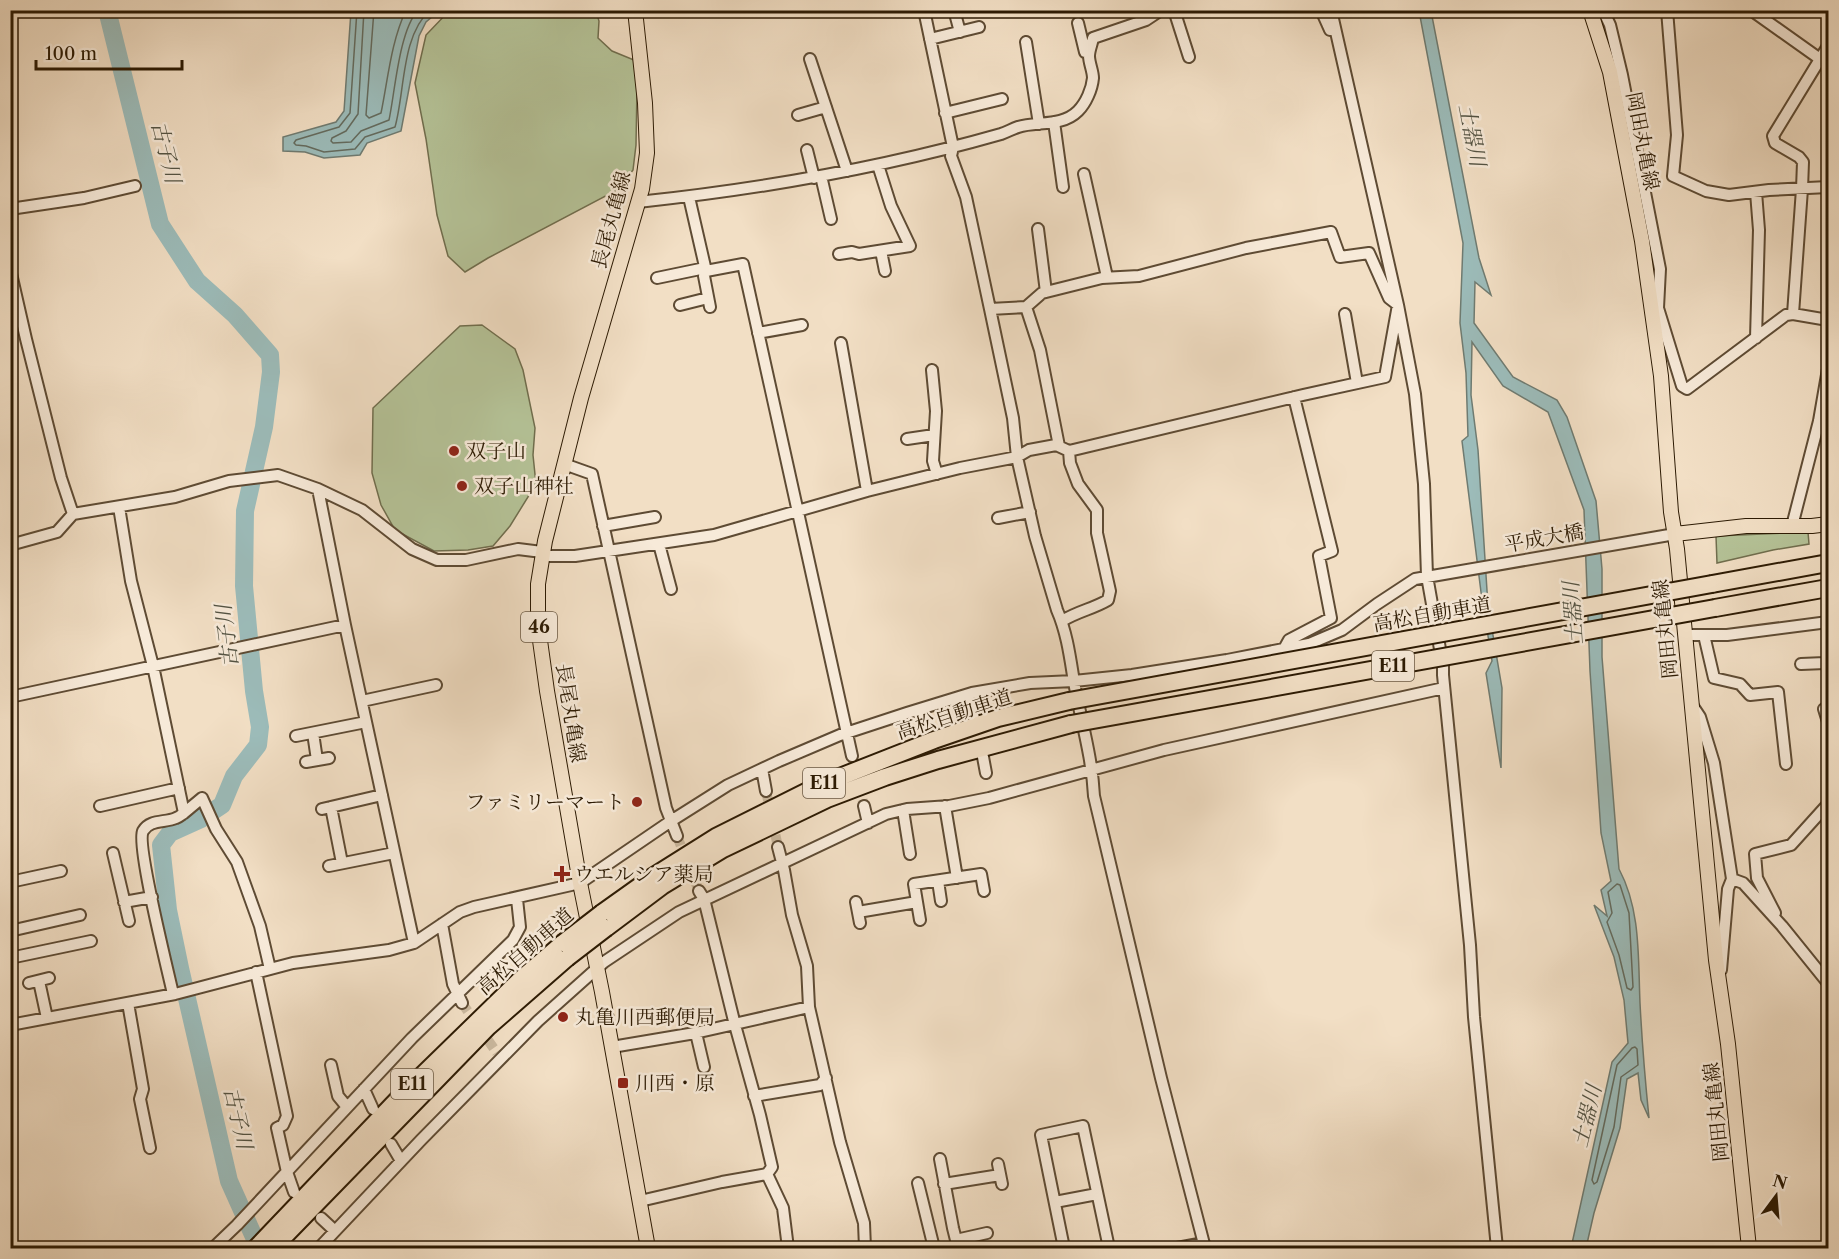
<svg xmlns="http://www.w3.org/2000/svg" width="1839" height="1259" viewBox="0 0 1839 1259" font-family="'Libre Caslon Text','Noto Serif JP',serif">
  <style>
    .green { fill: #b5c398; stroke: #706e4e; stroke-width: 1.5 }
    .water { fill: #9cbcba; stroke: #6f7b71; stroke-width: 1.5 }
    .lines { fill: none; stroke-linecap: round; stroke-linejoin: round }
    .shore { stroke: #646b5e; stroke-width: 1.5 }
    .river { stroke: #9cbcba; stroke-width: 18 }
    .minor-tunnel { stroke: #cab89e; stroke-width: 10; stroke-dasharray: 10 5; stroke-linecap: butt }
    .minor-casing { stroke: #5e4b34; stroke-width: 14 }
    .major-casing { stroke: #2c1a03; stroke-width: 16 }
    .highway-casing { stroke: #2c1a03; stroke-width: 20 }
    .minor { stroke: #f7ead9; stroke-width: 10 }
    .major { stroke: #f2dfc5; stroke-width: 14 }
    .highway { stroke: #f2dfc5; stroke-width: 16 }
    .highway-bridge-casing { stroke: #2c1a03; stroke-width: 20; stroke-linecap: butt }
    .highway-bridge { stroke: #f2dfc5; stroke-width: 16 }
    .poi-dot { fill: #8f2418; stroke: #f7ead9; stroke-width: 2 }
    .labels { text-anchor: middle; stroke-width: 5; stroke-linejoin: round; paint-order: stroke }
    .shield { fill: #f7ead9; stroke: #695843; stroke-width: 1.5 }
    .shield-label { font-size: 18px; font-weight: bold; fill: #2c1a03 }
    .street-label { font-size: 20px; fill: #2c1a03; stroke: #f7ead9 }
    .poi-label { font-size: 20px; fill: #2c1a03; stroke: #f7ead9; text-anchor: start }
    .water-label { font-size: 21px; font-style: italic; fill: #535343; stroke: #f7ead9 }
  </style>
  <rect width="100%" height="100%" fill="#f2dfc5"/>
  <filter id="stains"><feTurbulence type="fractalNoise" baseFrequency=".00333" numOctaves="4"/><feColorMatrix values="0 0 0 0 .2 0 0 0 0 .09 0 0 0 0 .02 0 0 0 .5 -.17"/></filter>
  <radialGradient id="worn" r=".72"><stop offset=".6" stop-color="#630" stop-opacity="0"/><stop offset="1" stop-color="#630" stop-opacity=".3"/></radialGradient>
  <path class="green" d="M449,11h147l3,10 -1,17 14,13 22,9 3,26 -1,59 -3,25 -14,19 -131,69 -23,14 -17,-16 -11,-41 -11,-76 -11,-56 11,-48z
    M482,325l33,24 8,21 12,58 -2,27 3,29 -26,42 -17,20 -25,4 -34,1 -39,-21 -14,-25 -9,-32 1,-65 87,-82z
    M1808,532l1,12 -36,6 -56,13 -1,-27z"/>
  <path class="water" d="M351,11h88l-13,11 -7,14 -18,95 -34,12 -7,12 -36,3 -19,-6 -22,-1v-14l53,-15 8,-11z
    M1419,11h12l48,247 12,37 -16,-13 -1,41 39,54 44,23 10,17 29,84 6,68v88l17,212c22,41 19,89 21,134 2,39 5,76 9,115l-8,-18 -3,-27 -11,6 -7,49 -26,85 -8,35h-15l41,-186 16,-19 -4,-43 -10,-43 -20,-52 13,11 -6,-26 10,-9 -10,-48 -11,-162 -6,-161 -36,-98 -45,-26 -31,-44 -1,53 7,55 10,156 14,82 -1,80 -15,-95 6,-12 -11,-69 -19,-151 6,-5 -2,-63 -6,-50 3,-80z"/>
  <g class="lines">
    <path class="shore" d="M357,10l-7,103 -11,14 -43,13 -2,3 2,2 10,1 18,6 31,-3 10,-12 30,-10c10,-35 6,-91 35,-117
      M364,10l-6,104 -12,17 -14,7 -1,3 2,2 18,-1 10,-11 28,-11c6,-28 10,-89 29,-110
      M374,10l-8,105 3,3 12,-5c7,-34 10,-71 25,-103
      M1617,884l3,1 9,28 4,74 -2,3 -4,-2 -8,-33 -12,-33 5,-9 -4,-21z
      M1635,1047l2,2 1,16 -17,12 -7,50 -17,55 -3,2 -2,-4 25,-115 15,-17z"/>
    <path class="river" d="M107,10l53,214 37,57 38,34 35,40 1,17 -7,55 -19,84 -1,75 10,105 6,36 -2,18 -24,31 -12,29 -21,14 -31,14 -9,12 7,65 12,58 49,213 30,67"/>
    <path class="minor-tunnel" d="M852,756l12,50
      M766,791l12,56
      M677,836l22,55
      M462,1003l35,50"/>
    <g class="minor-casing">
      <path id="minor" d="M924,10l29,137 -2,9 15,41 24,112 23,109 4,39 18,79 22,74c10,23 13,47 17,72 7,39 18,74 20,114l67,282 44,170
        M954,10l6,22
        M1174,10l15,47
        M1321,10l9,20h2
        M1331,10l67,295 17,89 9,90 3,92 16,90v9l27,270 4,72 23,231
        M1603,10l7,15 12,50 38,194 -2,39
        M1667,10l10,125 -4,41 33,15 23,4 40,-5 59,-3
        M1751,10l69,49
        M1078,23l7,29 4,1
        M930,39l49,-12
        M1026,42l13,82
        M1828,46l-55,90 2,7 24,14 4,5 -1,27 -9,125 35,6
        M810,59l37,112
        M945,113l57,-14
        M798,115l28,-8
        M1054,122l9,65
        M807,150l7,28
        M1084,174l23,103
        M821,176l10,43
        M689,197l17,74 37,-7 109,492
        M638,202c123,-13 244,-34 363,-68 6,-2 11,-5 17,-7 19,-6 44,0 60,-16 8,-8 14,-22 15,-33 0,-7 -4,-15 -4,-22 0,-6 3,-12 4,-18l53,-18 15,-10
        M10,209l74,-11 51,-12
        M1038,229l8,63
        M881,251l4,20
        M839,254l13,-2 7,2 51,-8 -19,-40 -13,-41
        M10,269l16,70 35,139 12,36
        M706,271l-2,5 6,31
        M657,278l48,-10
        M680,305l28,-7
        M1026,307l14,43 19,96
        M1652,308h6l24,78 5,3 99,-74 7,-1
        M1345,314l12,69
        M758,333l44,-8
        M1756,338l3,-108 -3,-38
        M841,343l26,148
        M932,370l4,41 -3,50 4,13
        M907,439l27,-4
        M564,464l28,10 74,334 11,28
        M318,489l27,136 69,318
        M119,507l12,74 22,85 31,147 18,-15 14,31 21,33 23,64 10,43
        M998,518l32,-6
        M603,526l52,-9
        M1792,526l27,-105 9,-52
        M659,544l12,45
        M10,545l47,-13 16,-18 102,-17 54,-16 49,-6 40,14 44,21 50,39 25,11h29l52,-11 24,3 7,4h26l139,-21 153,-44 93,-23 57,-11 12,-7 27,-5 13,6 234,-56 82,-18 13,-72 -9,-7 -20,-45 -29,4 -9,-25 -85,16 -107,28 -37,2 -60,15 -16,14 -36,2
        M1062,621c16,-10 31,-12 46,-21l2,-9 -13,-58v-23l-19,-26 -8,-21 -1,-12
        M1686,635h41l101,-13
        M1704,635l10,43 26,6 10,11 28,-3 8,72
        M1284,649l5,-9 42,-22 -12,-62 13,-5 -38,-154
        M1801,664l24,-1 3,-2
        M968,695l6,23
        M10,697l335,-72
        M362,701l74,-16
        M1692,705l8,12 14,46 18,116 11,4 39,43 46,57
        M1828,722l-4,-13 4,-2
        M313,733l4,27
        M296,736l70,-14
        M983,757l3,16
        M306,762l23,-4
        M762,769l4,22
        M100,806l79,-18
        M864,806l4,17
        M945,806l12,72
        M331,807l11,56
        M322,809l60,-14
        M903,810l7,44
        M778,847l6,23 8,45 15,51 2,41
        M113,853l16,68
        M329,866l65,-13
        M938,881l3,20
        M10,882l51,-11
        M124,902l28,-5
        M856,902l4,21
        M858,912l59,-10
        M1775,913l-18,-35 -2,-24 36,-9 37,-41
        M920,920l-6,-36 67,-10 3,17
        M442,924l11,60 9,19
        M10,931l70,-16
        M10,958l81,-17
        M1721,970l7,-81 4,-10
        M256,972l31,144 -4,9 -6,3 10,44 7,20
        M39,981l8,37
        M29,983l20,-5
        M173,994c-5,-23 -37,-150 -30,-163 7,-12 22,-8 33,-13 3,-1 5,-3 8,-5
        M128,1003l15,86 -3,10 10,49
        M10,1025l165,-31 118,-31 96,-13 25,-7 46,-31 14,-5 106,-24 91,-62 57,-36 51,-24 61,-26 67,-22 65,-20 58,-10 44,-2 58,-6 95,-15 82,-16 33,-14 35,-26 38,-25 260,-45
        M696,1033l8,34
        M612,1047l83,-14 114,-26 31,135 24,81 1,25
        M331,1065l7,31 9,11
        M364,1089l9,20
        M754,1096l66,-11 6,-7
        M391,1144l10,17
        M940,1159l13,69 5,20
        M998,1164l4,20
        M767,1174l16,34 5,40
        M918,1183l16,65
        M944,1184l56,-9
        M640,1201l82,-19 45,-8 5,-7 -12,-52 -25,-90 -31,-126 -5,-8
        M1055,1202l42,-8
        M321,1218l14,13
        M956,1240l31,-7
        M213,1248l24,-23 175,-187 101,-98 7,-13 -3,-28
        M319,1248l102,-108 117,-119 66,-59 75,-50 207,-98 21,-5 42,-3 40,-8 175,-48 280,-62
        M1064,1248l-23,-113 42,-9 26,122
        M1177,1248l27,-5"/>
    </g>
    <g class="major-casing">
      <path id="major" d="M635,10l10,93 2,50 -5,36 -61,209 -36,143 -7,43v42l9,65 33,192 22,109 46,256
        M1590,10l20,62 32,169 19,135 10,136 6,37 39,411 12,84 21,204
        M1675,534l71,-8h66l16,-2"/>
    </g>
    <g class="highway-casing">
      <path id="highway" d="M1712,584l116,-21
        M1715,608l113,-20
        M602,913l52,-37 62,-39 106,-53 112,-44 64,-22 71,-17
        M606,928l56,-42 61,-37 104,-50 58,-22 53,-17 133,-36
        M256,1248l146,-153 119,-116 42,-36
        M273,1248l215,-221 79,-69"/>
    </g>
    <use href="#minor" class="minor"/>
    <use href="#major" class="major"/>
    <use href="#highway" class="highway"/>
    <g class="highway-bridge-casing">
      <path id="highway-bridge" d="M1069,701l643,-117
        M1071,724l644,-116
        M563,943l39,-30
        M567,958l39,-30"/>
    </g>
    <use href="#highway-bridge" class="highway-bridge"/>
  </g>
  <g class="poi-dot">
    <circle cx="454" cy="451" r="6"/>
    <circle cx="462" cy="486" r="6"/>
    <circle cx="637" cy="802" r="6"/>
    <path d="M559 865h6v6h6v6h-6v6h-6v-6h-6v-6h6z"/>
    <circle cx="563" cy="1017" r="6"/>
    <rect x="617" y="1077" width="12" height="12" rx="3"/>
  </g>
  <g class="labels">
    <g class="shield">
      <rect x="521" y="612" width="36" height="30" rx="4.5"/>
      <rect x="1372" y="651" width="42" height="30" rx="4.5"/>
      <rect x="803" y="768" width="42" height="30" rx="4.5"/>
      <rect x="391" y="1069" width="42" height="30" rx="4.5"/>
    </g>
    <g class="shield-label">
      <text x="539" y="633">46</text>
      <text x="1393" y="672">E11</text>
      <text x="824" y="789">E11</text>
      <text x="412" y="1090">E11</text>
    </g>
    <g class="street-label">
      <text transform="translate(1643 141) rotate(79)" y="7">岡田丸亀線</text>
      <text transform="translate(611 220) rotate(-75)" y="7">長尾丸亀線</text>
      <text transform="translate(1544 538) rotate(-10)" y="7">平成大橋</text>
      <text transform="translate(1432 614) rotate(-10)" y="7">高松自動車道</text>
      <text transform="translate(1665 629) rotate(-96)" y="7">岡田丸亀線</text>
      <text transform="translate(571 713) rotate(81)" y="7">長尾丸亀線</text>
      <text transform="translate(954 714) rotate(-18)" y="7">高松自動車道</text>
      <text transform="translate(525 951) rotate(-41)" y="7">高松自動車道</text>
      <text transform="translate(1716 1112) rotate(-96)" y="7">岡田丸亀線</text>
    </g>
    <g class="poi-label">
      <text x="466" y="458">双子山</text>
      <text x="474" y="493">双子山神社</text>
      <text x="625" y="809" text-anchor="end">ファミリーマート</text>
      <text x="574" y="881">ウエルシア薬局</text>
      <text x="575" y="1024">丸亀川西郵便局</text>
      <text x="635" y="1090">川西・原</text>
    </g>
    <g class="water-label">
      <text transform="translate(1472 135) rotate(79)" y="7">土器川</text>
      <text transform="translate(166 152) rotate(76)" y="7">古子川</text>
      <text transform="translate(1573 613) rotate(-94)" y="7">土器川</text>
      <text transform="translate(227 636) rotate(-97)" y="7">古子川</text>
      <text transform="translate(1587 1116) rotate(-76)" y="7">土器川</text>
      <text transform="translate(238 1118) rotate(77)" y="7">古子川</text>
    </g>
  </g>
  <rect width="1839" height="1259" fill="none" stroke="#f2dfc5" stroke-width="36"/>
  <rect x="12" y="12" width="1815" height="1235" fill="none" stroke="#2c1a03" stroke-width="3"/>
  <rect x="18" y="18" width="1803" height="1223" fill="none" stroke="#2c1a03" stroke-width="1.5"/>
  <g transform="translate(1776 1196) rotate(16)" stroke="#f7ead9" stroke-width="4.5" paint-order="stroke">
  <path d="M0-4.5L10 22L0 15L-10 22Z" fill="#2c1a03"/>
  <text y="-9" font-size="16" font-weight="bold" text-anchor="middle" fill="#2c1a03">N</text>
  </g>
  <path d="M36 60v9h146v-9" fill="none" stroke="#2c1a03" stroke-width="3"/>
  <text x="45" y="60" font-size="18" fill="#2c1a03" stroke="#f7ead9" stroke-width="4.5" paint-order="stroke">100 m</text>
  <rect width="100%" height="100%" filter="url(#stains)"/>
  <rect width="100%" height="100%" fill="url(#worn)"/>
</svg>
